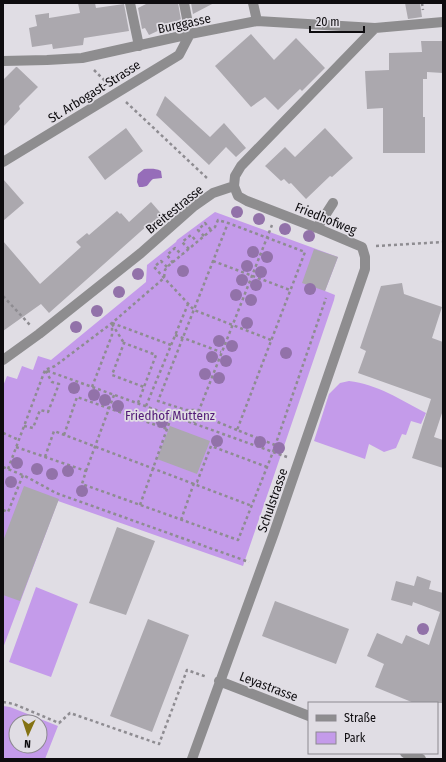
<svg xmlns="http://www.w3.org/2000/svg" width="446" height="762" viewBox="0 0 446 762" font-family="'Fira Sans Condensed',sans-serif">
  <style>
    .green { fill: #c49bea; fill-rule: evenodd }
    .water { fill: #966db9 }
    .building { fill: #aba8ae }
    .lines { fill: none; stroke-linecap: round; stroke-linejoin: round }
    .path { stroke: #8e8c91; stroke-width: 2.5; stroke-dasharray: 3 3; stroke-linecap: butt }
    .minor { stroke: #8e8d8f; stroke-width: 10 }
    .tree { fill: #9272a9 }
    .labels { text-anchor: middle; stroke-width: 3.5; stroke-linejoin: round; paint-order: stroke }
    .street-label { font-size: 13px; fill: #0e0c0f; stroke: #e0dde4 }
    .park-label { font-size: 13px; fill: #531b78; stroke: #e0dde4 }
  </style>
  <rect width="100%" height="100%" fill="#e0dde4"/>
  <path class="green" d="M215,212l123,45 -13,34 10,4 -1,5 -91,266 -185,-65 -55,147v-262l4,-10 10,3 5,-13 11,4 5,-14 13,4 95,-78 1,-17 29,-23 1,-2z
    M349,381c28,3 52,19 77,32l-5,11 -10,-3 -5,14 -4,-1 -6,14 -12,4 -15,-8 -4,15 -51,-18 15,-47 11,-11z
    M36,587l42,17 -27,73 -42,-15z
    M3,706l7,1 48,19 -13,33h-42zM16,722h24v24h-24z"/>
  <path class="water" d="M144,169c6,0 11,-1 17,2l1,7 -9,1c-7,6 -3,8 -14,8l-2,-5 1,-8z"/>
  <path class="building" d="M78,3h17l1,5 28,-4 5,27 -45,7 -1,7 -30,4 -1,-5 -20,3 -3,-19 8,-2 -2,-11 14,-2v5l31,-5z
    M148,3h30l3,17 -32,15 -4,-7 -3,1 -4,-21z
    M191,3h23l-21,11z
    M405,3h15l2,14 -14,2z
    M251,34l23,26 22,-22 29,30 -23,23 -2,-2 -22,21 -13,-13 -14,10 -36,-41z
    M421,41h22v32l-16,-1v7h-4v38h2v36h-42v-45l-16,1 -2,-38 24,-1v-17l33,-1z
    M16,67h1l21,20 -19,19 1,3 -17,18v-47z
    M165,96l45,41 14,-14 22,25 -10,9 -10,-10 -17,18 -53,-50z
    M126,128l17,23 -38,29 -17,-23z
    M325,128l28,30 -21,19 -2,-1 -24,23 -15,-16 -2,1 -5,-5 -3,2 -16,-15 20,-19 10,10z
    M3,179l21,24 -21,18z
    M151,202l14,16 -12,10 -4,-4 -100,89 -8,-9 -38,27v-90l37,43 41,-37 -5,-5 11,-9 2,2 28,-24 3,3 1,-1 8,9z
    M314,249l24,8 -13,34 -23,-8z
    M402,283l2,11 38,13 -10,31 11,4v68l-9,27 9,3v28l-31,-10 19,-59 -73,-26 8,-22 -6,-3 21,-62z
    M170,426l40,15 -13,33 -40,-15z
    M24,486l35,13 -39,102 -17,-6v-54z
    M117,527l38,14 -29,74 -37,-12z
    M417,576l14,5 -2,8 14,4v110h-29l-39,-16 9,-23 -17,-8 10,-23 25,11 4,-9 23,10 11,-33 -27,-10 -1,4 -21,-6 5,-19 18,5z
    M275,601l74,28 -13,35 -74,-28z
    M148,619l41,16 -37,97 -42,-16z"/>
  <g class="lines">
    <path class="path" d="M422,3l1,7
      M94,70l13,13
      M126,102l83,78
      M204,236l-6,-6 7,-7 6,7
      M376,246l67,-4
      M189,249l-7,-7 9,-7 6,7
      M213,261l77,29
      M173,263l-6,-8 8,-7 7,7
      M167,267l-6,-6 -7,6 40,43 77,30
      M3,296l27,29
      M112,323l59,22
      M112,324l12,19
      M175,335l46,17
      M92,387l20,-52v-11
      M138,403l18,-48 -32,-12 -12,32 32,12
      M146,406l42,-102
      M194,423l78,-198
      M24,426l9,2 7,-18 8,2 11,-28 -7,-2 -7,-12 10,-4 57,-43 52,-45 1,-8 2,-3 48,-40 3,-7 10,3
      M237,430l-29,-12 -9,-8h-13l-28,-9 70,-178 77,29 -68,178 38,15
      M3,433l16,7
      M64,435l13,-38 90,32
      M16,447l70,24 -4,13 156,56 35,-88 53,-154
      M45,457l9,-26 198,75
      M3,467l22,9 31,17 193,69
      M8,469l37,-99 242,87
      M86,471l28,-76
      M140,505l32,-90
      M3,510l5,2 15,-37
      M181,520l13,-37 3,-1 14,-36 56,21
      M3,702l11,2 45,19 11,-10 89,31 28,-74 20,7"/>
    <path class="minor" d="M130,3l9,43
      M184,3l6,31
      M253,3l4,18
      M3,61l44,-1 35,-2 108,-24 67,-13 118,7 68,-6
      M3,162l176,-107 11,-21
      M317,228l16,-25
      M3,360l36,-26 102,-81 52,-46 20,-14 21,-7 1,-10 6,-10 134,-138
      M219,681l90,35
      M405,753l16,6
      M192,759l82,-226 91,-264v-12l-3,-10 -45,-19 -70,-27 -9,-5 -4,-10"/>
  </g>
  <g class="tree">
    <circle cx="237" cy="212" r="6"/>
    <circle cx="259" cy="219" r="6"/>
    <circle cx="285" cy="229" r="6"/>
    <circle cx="309" cy="236" r="6"/>
    <circle cx="253" cy="252" r="6"/>
    <circle cx="267" cy="257" r="6"/>
    <circle cx="247" cy="266" r="6"/>
    <circle cx="183" cy="271" r="6"/>
    <circle cx="261" cy="272" r="6"/>
    <circle cx="138" cy="274" r="6"/>
    <circle cx="242" cy="280" r="6"/>
    <circle cx="256" cy="285" r="6"/>
    <circle cx="310" cy="289" r="6"/>
    <circle cx="119" cy="292" r="6"/>
    <circle cx="236" cy="295" r="6"/>
    <circle cx="251" cy="300" r="6"/>
    <circle cx="97" cy="311" r="6"/>
    <circle cx="247" cy="323" r="6"/>
    <circle cx="76" cy="327" r="6"/>
    <circle cx="219" cy="341" r="6"/>
    <circle cx="232" cy="346" r="6"/>
    <circle cx="286" cy="353" r="6"/>
    <circle cx="212" cy="357" r="6"/>
    <circle cx="226" cy="361" r="6"/>
    <circle cx="205" cy="374" r="6"/>
    <circle cx="219" cy="378" r="6"/>
    <circle cx="74" cy="388" r="6"/>
    <circle cx="94" cy="395" r="6"/>
    <circle cx="105" cy="400" r="6"/>
    <circle cx="118" cy="406" r="6"/>
    <circle cx="162" cy="422" r="6"/>
    <circle cx="217" cy="441" r="6"/>
    <circle cx="260" cy="442" r="6"/>
    <circle cx="279" cy="448" r="6"/>
    <circle cx="17" cy="463" r="6"/>
    <circle cx="37" cy="469" r="6"/>
    <circle cx="68" cy="471" r="6"/>
    <circle cx="52" cy="474" r="6"/>
    <circle cx="11" cy="482" r="6"/>
    <circle cx="82" cy="491" r="6"/>
    <circle cx="423" cy="629" r="6"/>
  </g>
  <g class="labels">
    <g class="street-label">
      <text transform="translate(184 23) rotate(-12)" y="5">Burggasse</text>
      <text transform="translate(94 91) rotate(-32)" y="5">St. Arbogast-Strasse</text>
      <text transform="translate(174 209) rotate(-39)" y="5">Breitestrasse</text>
      <text transform="translate(326 218) rotate(22)" y="5">Friedhofweg</text>
      <text transform="translate(272 500) rotate(-71)" y="5">Schulstrasse</text>
      <text transform="translate(269 686) rotate(21)" y="5">Leyastrasse</text>
    </g>
    <g class="park-label">
      <text x="170" y="420">Friedhof Muttenz</text>
    </g>
  </g>
  <rect width="446" height="762" fill="none" stroke="#0e0c0f" stroke-width="8"/>
  <rect x="308" y="702" width="130" height="52" fill="#e0dde4" stroke="#8c898f"/>
  <rect x="316" y="715" width="20" height="6" fill="#8e8d8f" stroke="#8c898f"/>
  <text x="344" y="722" font-size="12" fill="#0e0c0f">Straße</text>
  <rect x="316" y="732" width="20" height="12" fill="#c49bea" stroke="#8c898f"/>
  <text x="344" y="742" font-size="12" fill="#0e0c0f">Park</text>
  <g transform="translate(28 734) rotate(183)"><circle r="19" fill="#e0dde4" stroke="#8c898f"/>
  <path d="M0-3L7 15L0 10L-7 15Z" fill="#847213"/>
  <text y="-6" font-size="11" font-weight="bold" text-anchor="middle" fill="#0e0c0f">N</text>
  </g>
  <path d="M310 26v6h54v-6" fill="none" stroke="#0e0c0f" stroke-width="2"/>
  <text x="316" y="26" font-size="12" fill="#0e0c0f" stroke="#e0dde4" stroke-width="3" paint-order="stroke">20 m</text>
</svg>
